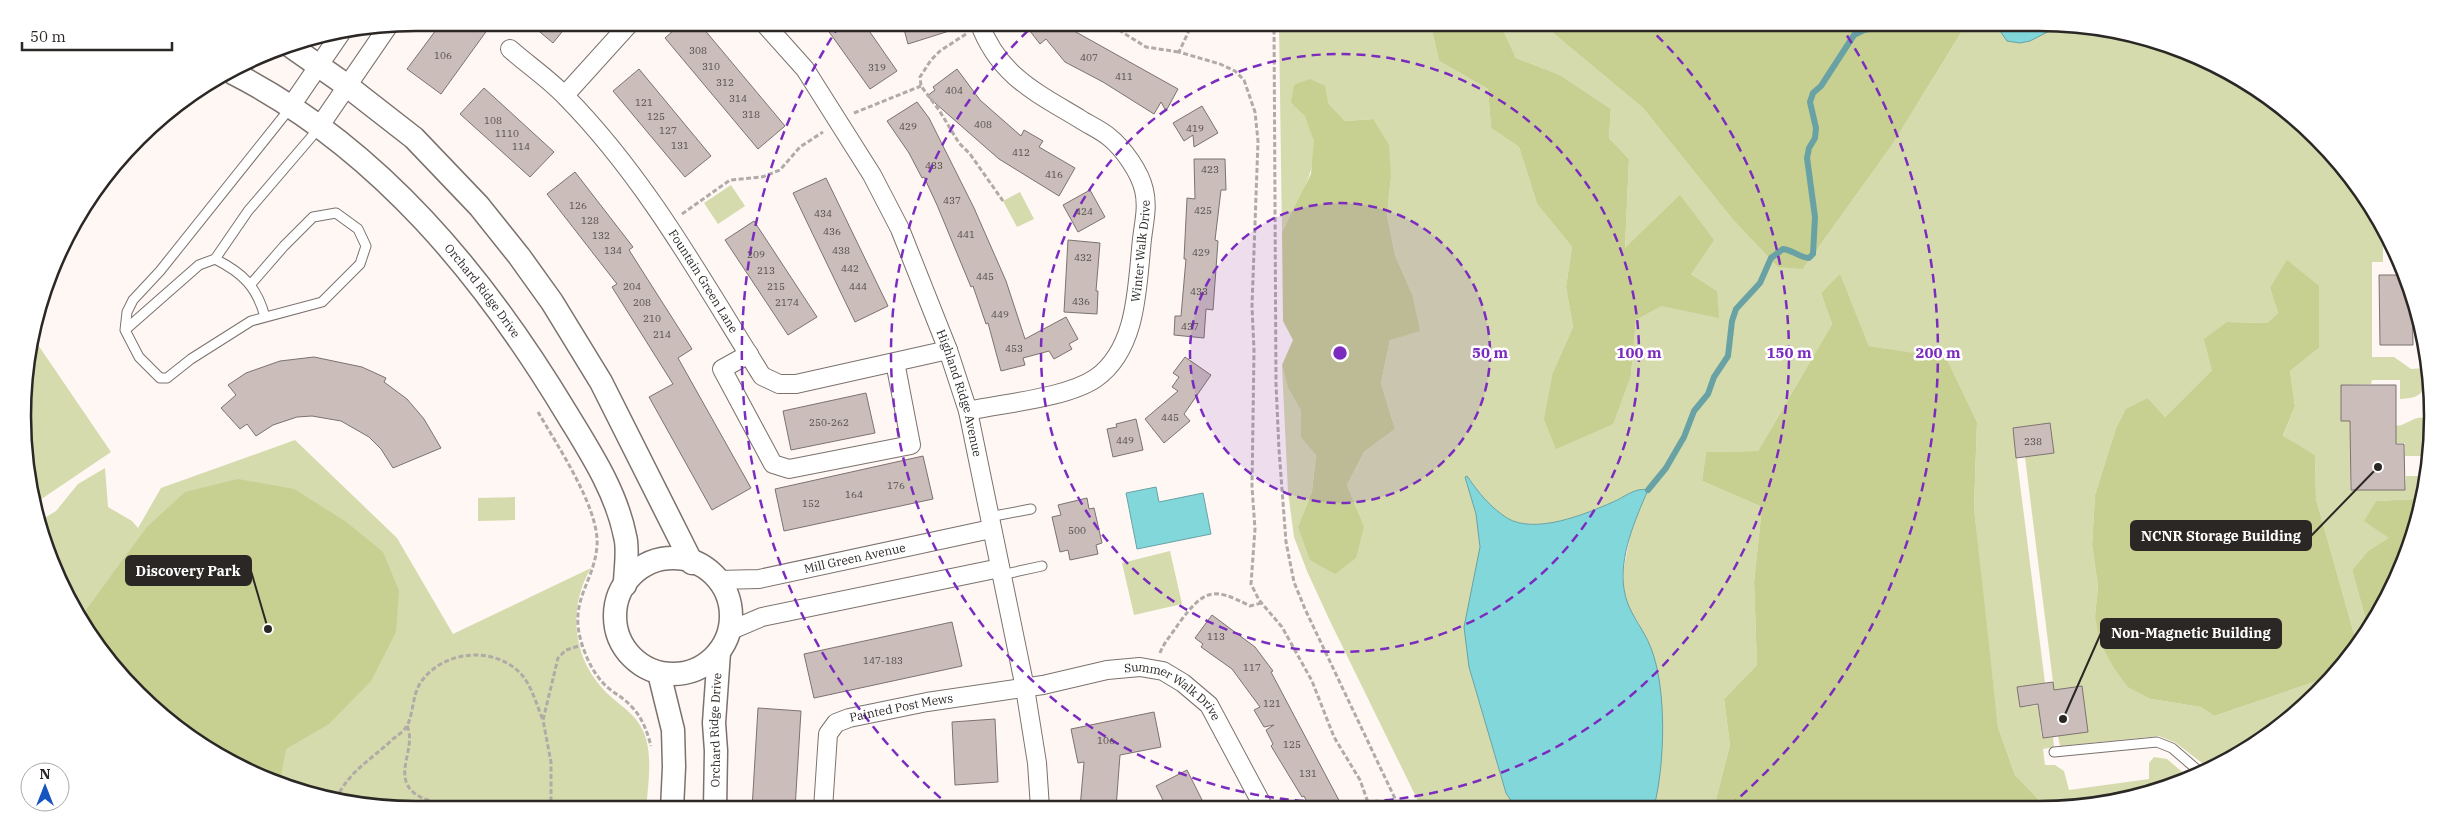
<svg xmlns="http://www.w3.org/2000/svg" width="2455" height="832" viewBox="0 0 2455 832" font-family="'IBM Plex Serif',serif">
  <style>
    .green { fill: #d5dbac }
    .forest { fill: #c7cf91 }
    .water { fill: #82d7db; stroke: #68a2a4 }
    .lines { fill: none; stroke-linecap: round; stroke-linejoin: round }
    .stream { stroke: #68a2a4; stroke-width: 6 }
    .building { fill: #cabdba; stroke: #7d726f }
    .service-casing { stroke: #7c726d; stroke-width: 11 }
    .minor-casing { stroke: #7c726d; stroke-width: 20 }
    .tertiary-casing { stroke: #7c726d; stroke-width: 25 }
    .path { stroke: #b1aba8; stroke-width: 3; stroke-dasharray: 5 2.5; stroke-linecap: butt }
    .service { stroke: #fff; stroke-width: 9 }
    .minor { stroke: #fff; stroke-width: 18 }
    .tertiary { stroke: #fff; stroke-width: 22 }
    .ring { fill: none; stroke: #7b2cbf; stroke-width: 2.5; stroke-dasharray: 9 6 }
    .labels { text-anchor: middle; stroke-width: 5; stroke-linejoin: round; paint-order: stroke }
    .number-label { font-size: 10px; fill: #534c4a }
    .street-label { font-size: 12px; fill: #2b2725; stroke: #fff }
    .rim { fill: none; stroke: #2b2725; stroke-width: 2.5 }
    .centre { fill: #7b2cbf; stroke: #fff; stroke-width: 2.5 }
    .ring-label { font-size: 15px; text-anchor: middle; font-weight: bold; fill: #7b2cbf; stroke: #fff; stroke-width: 5; stroke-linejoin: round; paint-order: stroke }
    .leader { fill: none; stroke: #2b2725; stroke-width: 2 }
    .callout-dot { fill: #2b2725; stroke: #fff; stroke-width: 2 }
    .callout { fill: #2b2725; stroke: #2b2725; stroke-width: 2 }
    .callout-label { font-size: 14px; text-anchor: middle; font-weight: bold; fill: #fff }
  </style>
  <rect width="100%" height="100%" fill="#fef7f4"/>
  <path class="green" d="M1279,23h153l-1,3 8,35 49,28 3,39 28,19 18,57 35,43 -6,40 7,40 -20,45 78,3 5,-55 26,-14 55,-15 -26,-17 -66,-25 4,-90 -20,-21 2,-29 -51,-34 -44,-17 -16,-35h41l102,85 87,108 73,53 89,-124 75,-122h33v8l47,2 14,-8 80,11 72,27 65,41 57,52 45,63 3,8v35h-11v95h22l17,12 16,-1c-3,23 -2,30 -27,31v-19h-28l-1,4 -30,1v36h41l1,4c6,0 16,2 21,-1 10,-4 16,-11 27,-2l-2,34h-24v-13h-55v47h55l1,-14h20l-3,16 -7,7 -40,2 -11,19 25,18 -22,13 -16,19 16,57 -12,14 -40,-142 -1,-44 -32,-18 12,-31 -5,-35 29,-23v-62l-49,2 8,25 -11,10 -40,-1 -14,47 -48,48 -17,-19 -33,33 -20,64 -3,50 6,41 -3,30 56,83 50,8 13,9 112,-38 -27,34 -88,58 -35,-27 -17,-7 -99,10 -2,-10 30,-4 -6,-45 -28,3 -29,-233 29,-4 -4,-30 -37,5 32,255 -28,4 3,20 18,-2 4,33 11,-1 1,10 -11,2 2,16h10l9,6 5,19 80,-11v-16l5,-6 13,2 21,18 -97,29h-42l-7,-3 -27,-28 -17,-48 -13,-111 -11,-108 3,-86 -31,-63 -77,-13 -29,-71 -19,18 11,31 -74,127 -52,1 -4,29 60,26 -8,75 3,83 -33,34 6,46 -16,62h-60l6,-46v-78l-21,-59 -11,-17 -5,-19 1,-21 8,-40 16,-37c-13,-3 -23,7 -35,12 -27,12 -79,33 -106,16 -17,-11 -29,-26 -40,-42l-2,1 11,37 4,34 -15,79 4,40 37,126 9,14h-94l-92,-188 -22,-48 -13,-34 -6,-45 -6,-127 6,23 13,23 1,26 14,17 -4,37 -14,36 66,-1 -17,-41 17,-33 31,-23 -14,-46 9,-43 22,-46 -17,-39 -8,-40 4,-38 -18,-58 -28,2 -17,-18h-37c4,4 11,8 14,13 25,38 -6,82 -23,116z
    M731,185l14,21 -27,18 -14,-21z
    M1020,192l14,27 -17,8 -14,-26z
    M34,339l77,113 -77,52 -11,-62 3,-77z
    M295,440l102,98 56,96 138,-66c-23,38 -19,88 12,121 14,16 32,22 41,44 9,22 4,53 2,76h-230l-102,-13 -117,-53 -59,-49 -49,-59 21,-58 -29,39 -43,-94 18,-11 22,-27 27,-16 3,39 24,14 6,7 23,-40z
    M515,497v23l-37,1v-23z
    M1170,551l12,53 -48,11 -12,-52z"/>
  <path class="forest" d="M1432,23h68l16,35 44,17 51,34 -2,29 20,21 -4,89 55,-53 34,45 -23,34 26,17 2,27 -57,-12 -26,14 -5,55 -18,49 -57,25 -12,-30 9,-47 20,-45 -7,-40 6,-40 -35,-43 -18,-57 -28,-19 -3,-39 -49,-28 -8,-35z
    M1541,23h426l-75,122 -89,124 -25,-2 -48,-51 -87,-108z
    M1310,79l15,7 3,17 17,18 28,-2 16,26 2,32 -4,38 8,40 17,39 8,37 -30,9 -9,43 14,46 -31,23 -17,33 17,41 -8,32 -21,16 -25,-14 -12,-33 14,-36 4,-36 -15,-18v-26l-13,-23 -6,-23 11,-25 -10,-19 -1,-89 29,-58 3,-33 -9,-25 -14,-13 3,-18z
    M2287,260l32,26v62l-29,23 5,35 -12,30 32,19 1,44 40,142 -30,37 -112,38 -13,-9 -50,-8 -23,-12 -14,-19 -14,-26 -5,-26 3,-30 -6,-41 3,-50 20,-64 11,-22 22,-11 17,19 47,-47 -8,-31 23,-17 40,1 11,-10 -8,-25z
    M1840,274l29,72 77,12 31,64 -3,86 24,219 17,48 27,28 7,3 -335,1 16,-62 -6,-46 33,-34 -3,-83 8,-75 -60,-26 4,-29 52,-1 74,-127 -11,-31z
    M238,479l56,10 51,32 38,31 16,39 -3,41 -25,49 -42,43 -43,25 -6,32 -83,-38 -59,-49 -49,-59 -8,-19 66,-89 38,-35z
    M2423,492l-4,26 -39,95 -12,14 -16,-57 16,-19 21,-13 -25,-17 12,-20 40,-2z"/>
  <path class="water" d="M2039,22l22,3 -31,16 -10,2 -13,-2 -7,-10v-8z
    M1467,476c11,16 23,31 40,42 28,17 79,-4 106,-16 12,-5 22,-15 35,-12 -13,30 -29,66 -24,99 3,23 19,38 27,59 16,41 14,116 3,159h-139l-9,-14 -37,-126 -5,-40 16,-80 -4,-33 -11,-37z
    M1156,487l3,15 44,-9 8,41 -74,15 -11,-56z"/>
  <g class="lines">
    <path class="stream" d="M1648,490l18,-22 18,-31 10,-26 14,-17 6,-17 14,-21 4,-35 4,-12 24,-26 11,-25 12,-9c10,1 17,9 26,9l4,-4 2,-37 -8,-59 2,-10 6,-10 1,-10 -6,-26 3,-9 8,-7 33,-51 10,-5 38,-8"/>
  </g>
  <path class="building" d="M442,22h51l-52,72 -34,-25z
    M528,22h42l-17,21z
    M683,22h15l87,104 -27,23 -93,-111z
    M822,22h41l34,49 -27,18z
    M902,22h63v4l-57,18z
    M1023,22h43l-2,2 3,3 111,62 -12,22 -5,-9 -7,12 -51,-32 -38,-20 -19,-23 -6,5z
    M639,69l72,87 -26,21 -72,-86z
    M957,69l23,31 41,36 3,-6 19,11 -4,6 36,21 -16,28 -60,-37 -72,-63 8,-6 -2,-3z
    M484,88l70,64 -24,25 -70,-63z
    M917,102l12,16 45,90 32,73 19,58 41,-22 12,22 -9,5 3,5 -18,10 -5,-8 -26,7 2,7 -24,6 -13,-48 -2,1 -13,-38 -2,1 -34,-82 -13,-28 -2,1 -13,-25 -22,-32z
    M1202,106l16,27 -24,14 -1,-12 -9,6 -11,-18z
    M1194,159h31l1,31h-5l-6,50 3,1 -5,69 -7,-1 -2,29 -30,-3 1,-19h6l5,-57h-2l3,-61 8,1z
    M575,172l58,75 -4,3 63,99 -14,9 73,130 -39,22 -63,-113 24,-13 -61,-97 5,-3 -70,-90z
    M826,178l62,128 -33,16 -62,-129z
    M1090,190l15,27 -27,15 -15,-27z
    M754,221l63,96 -29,18 -63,-95z
    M1068,240l32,3 -4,48h2l-1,23 -33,-2z
    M2379,275h26l7,18 1,52h-33z
    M314,357l48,10 24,11 -2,4 23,17 17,20 17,29 -48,20 -12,-19 -12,-12 -28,-16 -29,-5 -15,1 -24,8 -17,11 -9,-12 -7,5 -19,-21 15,-13 -8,-10 18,-12 34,-12z
    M1185,357l26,18 -27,39 6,7 -26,22 -19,-24 33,-28 -6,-4 7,-10 -6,-4z
    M2341,385h55v59h8l1,46h-54l-1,-69h-9z
    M866,393l9,40 -84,17 -8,-39z
    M1136,419l7,31 -30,7 -6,-28 10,-2 -1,-3z
    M2050,423l4,30 -38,5 -3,-30z
    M923,456l10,43 -149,32 -9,-42z
    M1087,498l2,11 5,-1 8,35 -6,2 2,9 -28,6 -2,-10 -8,2 -8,-35 9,-2 -3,-10z
    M1212,615l43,32 18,24 -2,1 72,136h-33l-6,-12 -2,1 -31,-51 2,-2 -7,-14 8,-5 -10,2 -10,-17 6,-3 -28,-38 -31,-22 2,-3 -8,-6z
    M952,622l10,44 -148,32 -10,-44z
    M2053,682l1,8 28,-4 6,46 -45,6 -5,-34 -18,3 -3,-20z
    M758,708l43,3 -6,98h-43z
    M1154,712l7,35 -41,8 -4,53h-36l4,-46 -6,1 -7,-34z
    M995,719l3,63 -43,3 -3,-63z
    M1187,770l19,38h-39l-11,-22z"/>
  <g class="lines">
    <g class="service-casing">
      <path id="service" d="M215,259l33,-48 71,-83
        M251,284l33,-38 29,-29 23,-4 22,16 8,17 -6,18 -38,38 -71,19 -60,38 -24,19h-7l-21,-21 -14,-27 2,-18 6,-12 27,-29 131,-164
        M125,330l74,-65 16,-6c28,14 42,28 50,58
        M989,517l42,-8
        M1001,575l41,-9
        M2054,752l103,-10 15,6 29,25"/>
    </g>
    <g class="minor-casing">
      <g id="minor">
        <path id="s1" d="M763,22l42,47 67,106 28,54 48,121 20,61 57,277 12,75 3,45"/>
        <path id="s2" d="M510,49c18,16 39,30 55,47 81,82 137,184 197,280l17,8h17l152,-34"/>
        <path d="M565,95l66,-73"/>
        <path d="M291,106l52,-76"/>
        <path d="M319,127l70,-102"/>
        <path d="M749,354l-27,15 51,95 16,5 122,-24 -16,-83"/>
        <path id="s3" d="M968,411c36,-8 99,-13 128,-33 42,-30 41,-93 46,-139 2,-17 6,-32 2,-49 -4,-18 -21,-42 -35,-53 -8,-7 -20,-12 -29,-18 -45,-27 -82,-44 -101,-97"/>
        <path id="s4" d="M718,580l41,-1 232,-50"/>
        <path d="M729,631l33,-14 238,-49"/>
        <path id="s5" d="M823,809l5,-75 8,-11 13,-5 78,-16 116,-17 64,-15 33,-3 23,4 20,12 26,22 55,103"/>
      </g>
    </g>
    <g class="tertiary-casing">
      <g id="tertiary">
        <path d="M289,45l57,40 68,53 65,68 40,50 33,46 49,80 91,181"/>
        <path id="s6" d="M233,73c145,74 251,203 334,341 23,38 49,77 58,122 4,14 0,34 0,49"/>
        <circle cx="673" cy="616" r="58"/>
        <path d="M659,673l14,57 1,37 -2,42"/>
        <path id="s7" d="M715,809l1,-58 -2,-28 5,-71"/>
      </g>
    </g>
    <path class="path" d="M1106,22l40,25 33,5
      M1193,22l-14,30 41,12 15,7 9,9 11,32 3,29 -6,165 2,44 -2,137 3,42 -4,55 8,16 23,27 30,54 22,56 26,43 10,28
      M1274,22l2,362 3,66 7,92 8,40 11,27 94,198
      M966,34l-26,17 -9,9 -11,17 1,9 18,24 20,33 11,11 33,47
      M854,113l67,-27
      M682,214l48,-34 32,-3 18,-7 20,-23 23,-15
      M538,412c19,33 62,97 59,134 -3,37 -28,54 -16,95 5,17 13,34 26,46 8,7 17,11 24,19 11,11 16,25 20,40
      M1160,653c4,-11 13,-20 19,-30 25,-33 33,-37 71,-17l11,-3
      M407,726c10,21 -14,48 6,66 10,9 25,10 35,17
      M336,799c14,-29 35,-39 57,-60 5,-4 11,-8 14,-13 7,-14 5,-31 14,-44 22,-32 74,-37 101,-7 10,12 15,31 21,45
      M551,809v-47l-8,-42 15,-62 8,-8 16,-5"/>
    <use href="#service" class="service"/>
    <use href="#minor" class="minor"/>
    <use href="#tertiary" class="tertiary"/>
  </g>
  <circle cx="1340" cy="353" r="150" fill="#7b2cbf" fill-opacity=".12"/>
  <g class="ring">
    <circle cx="1340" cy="353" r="150"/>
    <circle cx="1340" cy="353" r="299"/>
    <path d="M1646 25A449 449 0 1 1 1034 25"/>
    <path d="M952 808A598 598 0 0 1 841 23M1839 23A598 598 0 0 1 1732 804"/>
  </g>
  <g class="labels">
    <g class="number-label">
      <text x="698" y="54">308</text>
      <text x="443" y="59">106</text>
      <text x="1089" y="61">407</text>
      <text x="711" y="70">310</text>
      <text x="877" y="71">319</text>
      <text x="1124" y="80">411</text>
      <text x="725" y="86">312</text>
      <text x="954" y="94">404</text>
      <text x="738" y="102">314</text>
      <text x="644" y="106">121</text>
      <text x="751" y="118">318</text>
      <text x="656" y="120">125</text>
      <text x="493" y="124">108</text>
      <text x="983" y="128">408</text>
      <text x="908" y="130">429</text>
      <text x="1195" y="132">419</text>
      <text x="668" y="134">127</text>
      <text x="507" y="137">1110</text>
      <text x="680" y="149">131</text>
      <text x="521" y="150">114</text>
      <text x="1021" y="156">412</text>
      <text x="934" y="169">433</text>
      <text x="1210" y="173">423</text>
      <text x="1054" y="178">416</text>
      <text x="952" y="204">437</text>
      <text x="578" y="209">126</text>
      <text x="1203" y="214">425</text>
      <text x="1084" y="215">424</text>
      <text x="823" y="217">434</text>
      <text x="590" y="224">128</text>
      <text x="832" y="235">436</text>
      <text x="966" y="238">441</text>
      <text x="601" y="239">132</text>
      <text x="613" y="254">134</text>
      <text x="841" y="254">438</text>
      <text x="1201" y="256">429</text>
      <text x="756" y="258">209</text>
      <text x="1083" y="261">432</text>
      <text x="850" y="272">442</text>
      <text x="766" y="274">213</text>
      <text x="985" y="280">445</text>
      <text x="632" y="290">204</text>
      <text x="776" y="290">215</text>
      <text x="858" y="290">444</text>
      <text x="1199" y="295">433</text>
      <text x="1081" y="305">436</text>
      <text x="642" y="306">208</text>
      <text x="787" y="306">2174</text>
      <text x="1000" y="318">449</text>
      <text x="652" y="322">210</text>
      <text x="1190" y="330">437</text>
      <text x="662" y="338">214</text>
      <text x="1014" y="352">453</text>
      <text x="1170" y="421">445</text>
      <text x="829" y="426">250-262</text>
      <text x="1125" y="444">449</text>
      <text x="2033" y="445">238</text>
      <text x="896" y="489">176</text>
      <text x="854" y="498">164</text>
      <text x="811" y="507">152</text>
      <text x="1077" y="534">500</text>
      <text x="1216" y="640">113</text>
      <text x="883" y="664">147-183</text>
      <text x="1252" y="671">117</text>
      <text x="1272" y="707">121</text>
      <text x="1106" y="744">106</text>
      <text x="1292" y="748">125</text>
      <text x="1308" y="777">131</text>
    </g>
    <g class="street-label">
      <text dy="4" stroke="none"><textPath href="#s3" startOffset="272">Winter Walk Drive</textPath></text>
      <text dy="4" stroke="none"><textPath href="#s2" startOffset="304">Fountain Green Lane</textPath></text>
      <text dy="4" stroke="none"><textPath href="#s6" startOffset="334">Orchard Ridge Drive</textPath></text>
      <text dy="4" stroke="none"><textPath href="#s1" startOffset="424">Highland Ridge Avenue</textPath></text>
      <text dy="4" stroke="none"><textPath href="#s4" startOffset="139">Mill Green Avenue</textPath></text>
      <text dy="4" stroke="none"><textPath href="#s5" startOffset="439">Summer Walk Drive</textPath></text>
      <text dy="4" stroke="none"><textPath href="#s5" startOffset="156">Painted Post Mews</textPath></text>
      <text dy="4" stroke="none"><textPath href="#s7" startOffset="79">Orchard Ridge Drive</textPath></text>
    </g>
  </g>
  <path d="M0 0H2455V832H0ZM416 31H2039A385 385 0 0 1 2424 416V416A385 385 0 0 1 2039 801H416A385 385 0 0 1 31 416V416A385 385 0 0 1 416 31Z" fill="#fff" fill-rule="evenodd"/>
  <path class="rim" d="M416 31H2039A385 385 0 0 1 2424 416V416A385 385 0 0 1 2039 801H416A385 385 0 0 1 31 416V416A385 385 0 0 1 416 31Z"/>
  <circle cx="1340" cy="353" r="8" class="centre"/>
  <g class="ring-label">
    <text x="1490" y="358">50 m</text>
    <text x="1639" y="358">100 m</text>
    <text x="1789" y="358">150 m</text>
    <text x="1938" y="358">200 m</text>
  </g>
  <path class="leader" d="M2378 467L2311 536M268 629L251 571M2063 719L2101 633"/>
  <g class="callout-dot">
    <circle cx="2378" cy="467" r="5"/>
    <circle cx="268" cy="629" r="5"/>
    <circle cx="2063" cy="719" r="5"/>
  </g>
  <g class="callout">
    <rect x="2131" y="521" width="180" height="29" rx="5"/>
    <rect x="126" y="556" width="125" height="29" rx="5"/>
    <rect x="2101" y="619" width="180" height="29" rx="5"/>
  </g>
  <g class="callout-label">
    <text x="2221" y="541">NCNR Storage Building</text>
    <text x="188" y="576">Discovery Park</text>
    <text x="2191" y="638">Non-Magnetic Building</text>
  </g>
  <g transform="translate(45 787)"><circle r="24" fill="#ffffff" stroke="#aaa9a8"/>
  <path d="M0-4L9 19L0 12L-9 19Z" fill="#1654bf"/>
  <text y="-8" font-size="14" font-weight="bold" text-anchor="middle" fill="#2b2725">N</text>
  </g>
  <path d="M22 42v8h150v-8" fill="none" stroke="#2b2725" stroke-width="2.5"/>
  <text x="30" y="42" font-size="15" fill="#2b2725" stroke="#ffffff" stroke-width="4" paint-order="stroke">50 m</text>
</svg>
